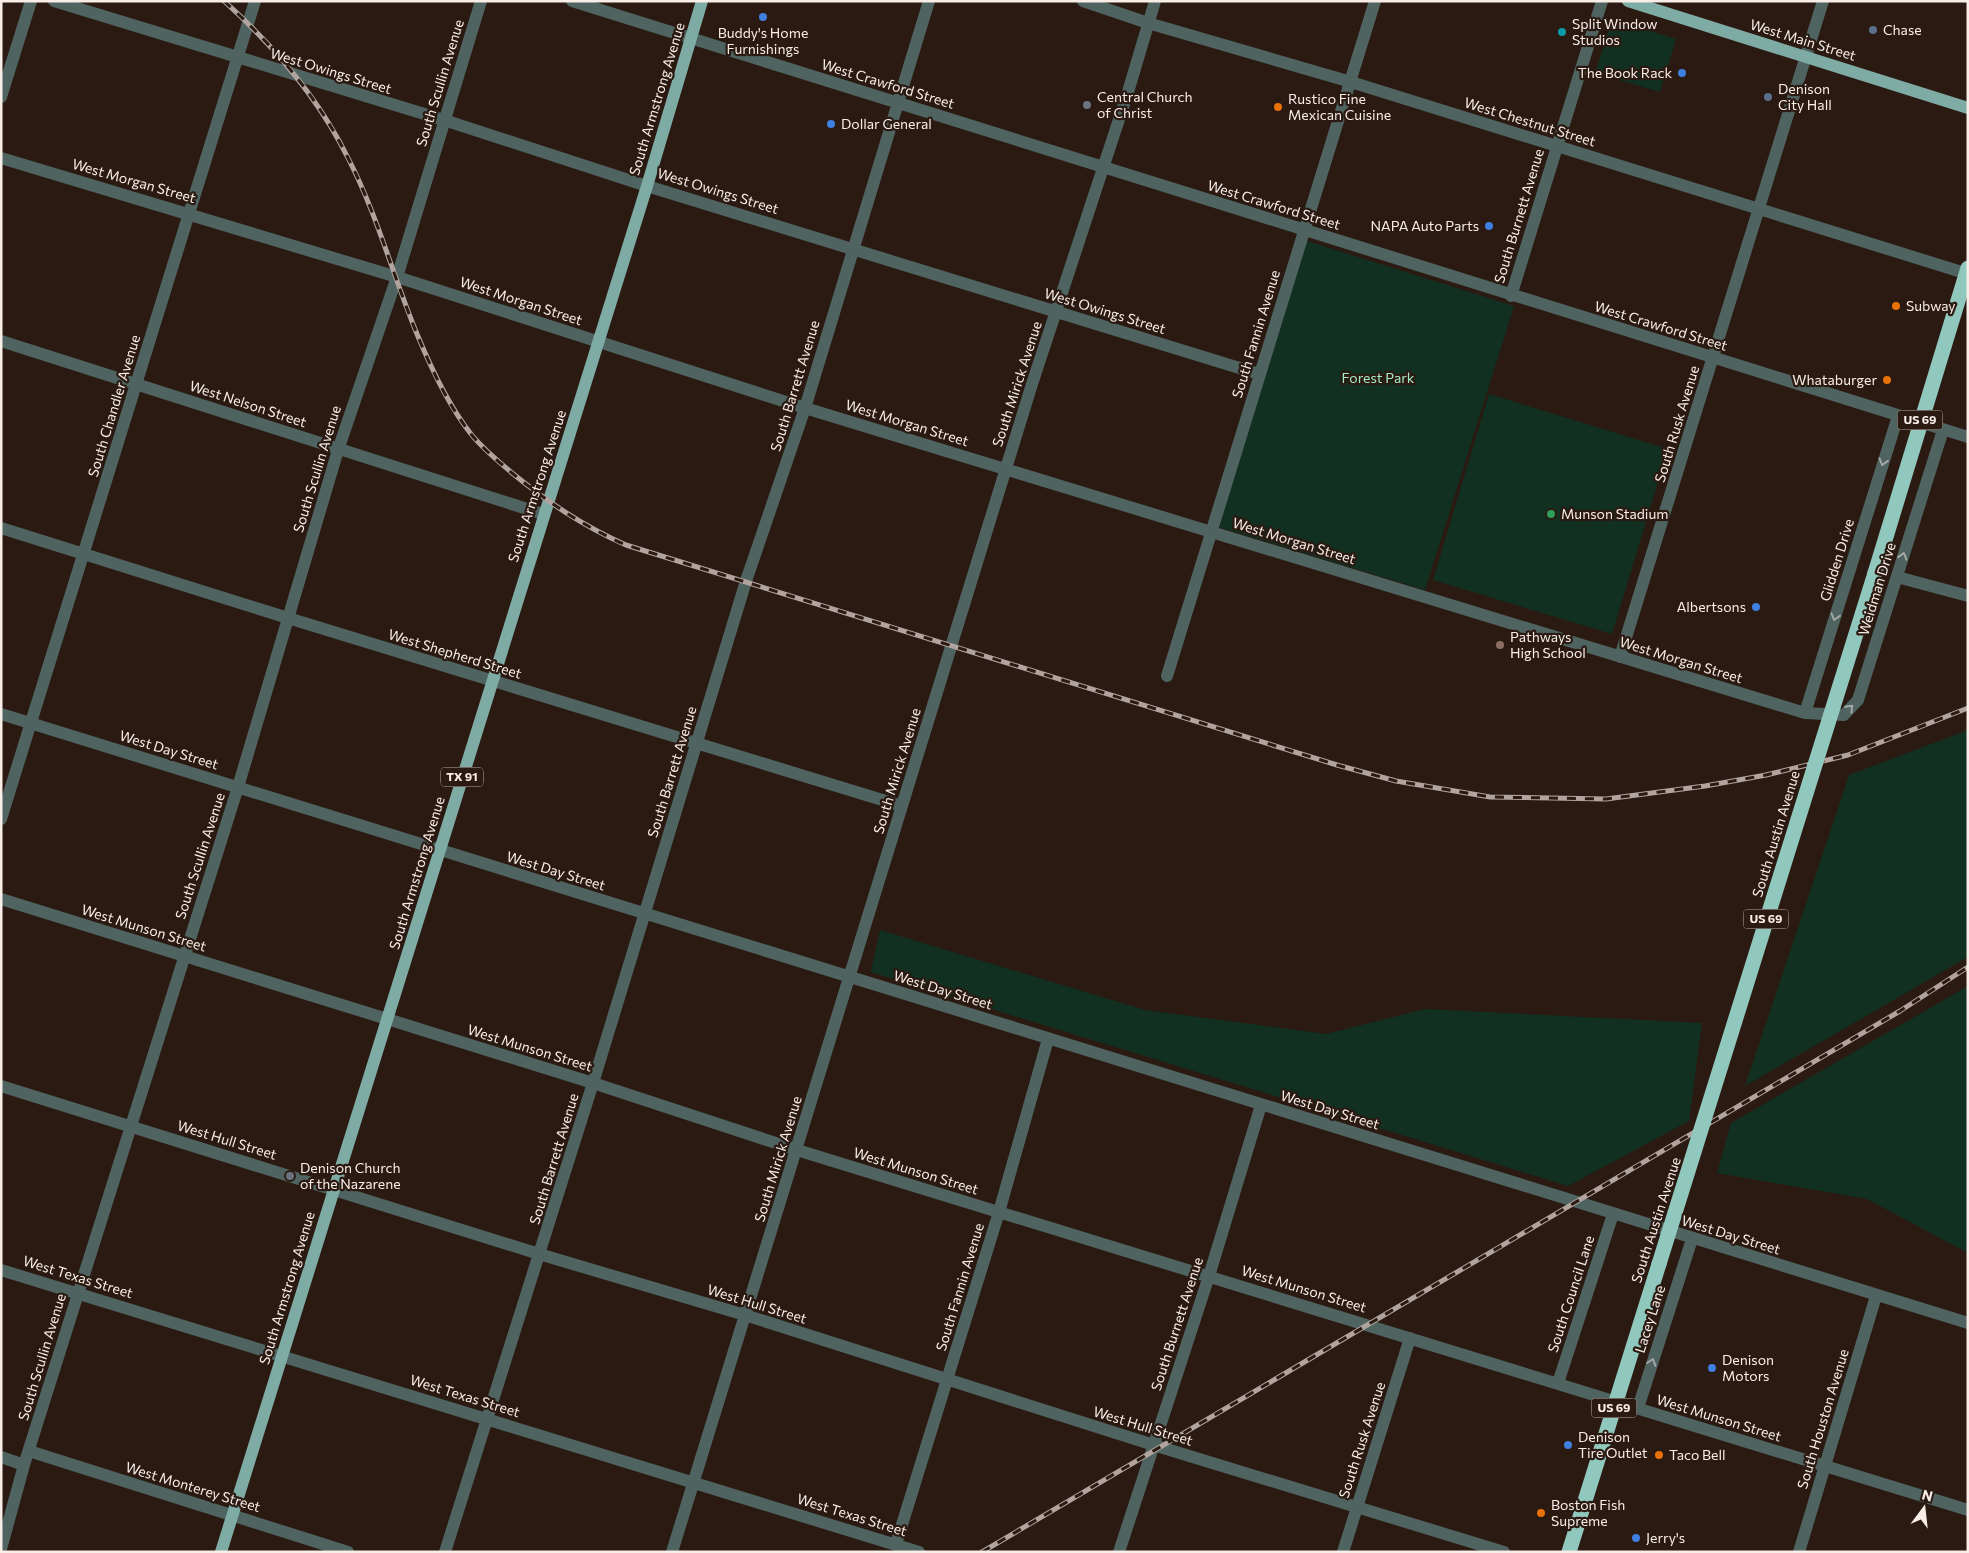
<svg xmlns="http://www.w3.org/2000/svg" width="1969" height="1553" viewBox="0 0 1969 1553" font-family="Commissioner,sans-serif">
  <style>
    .green { fill: #113021 }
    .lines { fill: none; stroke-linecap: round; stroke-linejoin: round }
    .minor { stroke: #4f6461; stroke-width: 12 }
    .major { stroke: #7eaba4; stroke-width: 12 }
    .highway { stroke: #91c8be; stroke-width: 15 }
    .rail-casing { stroke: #b1a49e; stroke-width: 5 }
    .rail { stroke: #2a1a12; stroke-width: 3; stroke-dasharray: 9; stroke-linecap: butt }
    .highway-bridge { stroke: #91c8be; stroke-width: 15 }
    .oneway { stroke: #a4a8a4 }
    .shop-dot { fill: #3f7fe0; stroke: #2a1a12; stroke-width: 2 }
    .service-dot { fill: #5c6f8a; stroke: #2a1a12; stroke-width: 2 }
    .culture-dot { fill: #0f9aa8; stroke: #2a1a12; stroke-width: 2 }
    .worship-dot { fill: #6b7280; stroke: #2a1a12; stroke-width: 2 }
    .food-dot { fill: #e8710a; stroke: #2a1a12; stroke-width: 2 }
    .leisure-dot { fill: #2e9e5b; stroke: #2a1a12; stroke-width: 2 }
    .education-dot { fill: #8d6e63; stroke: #2a1a12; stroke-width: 2 }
    .labels { text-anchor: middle; stroke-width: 4.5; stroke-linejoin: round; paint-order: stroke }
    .shield { fill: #2a1a12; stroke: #baaea7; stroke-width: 1 }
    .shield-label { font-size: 12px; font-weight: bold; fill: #f8ede7 }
    .poi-label { font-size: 14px; fill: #f8ede7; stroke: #2a1a12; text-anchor: start }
    .street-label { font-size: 14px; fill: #f8ede7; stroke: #2a1a12 }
    .park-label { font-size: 14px; fill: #a2e9c3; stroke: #2a1a12 }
  </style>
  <rect width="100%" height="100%" fill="#2a1a12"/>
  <path class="green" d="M1612,19l64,20 -16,53 -65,-19z
    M1307,241l207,65 -89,284 -206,-63z
    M1489,394l179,55 -56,185 -179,-54z
    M1968,730v227l-223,129 104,-311z
    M880,930l265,80 181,24 99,-25 277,14 -13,98 -121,65 -697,-214z
    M1968,986v267l-101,-54 -150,-26 14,-50z"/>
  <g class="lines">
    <path class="minor" d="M54,1l390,119 203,66 612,188
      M572,1l1396,436
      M1083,1l65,22 203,59 617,192
      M1,97l30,-96
      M1,158l396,119 408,131 1000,305 39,2 14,-15 85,-270
      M1511,296l91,-295
      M1,341l542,173
      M1,528l287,90 614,188
      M1897,577l71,19
      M1620,657l203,-656
      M1167,676l208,-675
      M1805,713l93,-297
      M1,714l1967,609
      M1,819l254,-818
      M1,899l592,184 204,67 1171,360
      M1,1086l538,168 206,61 415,132 344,105
      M1,1270l918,282
      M1558,1383l55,-169
      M1638,1408l54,-169
      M29,1451l319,101
      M1,1457l23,8
      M896,1544l103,-332 49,-173
      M1,1549l23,-84 214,-678 100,-337 59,-173 84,-276
      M445,1552l148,-469 153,-502 59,-173 124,-407
      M672,1552l360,-1168 96,-292 27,-91
      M1119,1552l90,-276 52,-171
      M1343,1552l67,-214
      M1799,1552l77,-256"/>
    <path class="major" d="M1628,1l340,107
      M221,1552l426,-1366 55,-185"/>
    <path class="highway" d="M1875,573l93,-305
      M1569,1552l90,-288"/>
    <g class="rail-casing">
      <path id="rail" d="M224,1c50,45 94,96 124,157 29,56 45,118 69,176 14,34 31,71 54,100 11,14 27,27 41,39 37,30 71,53 114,72l711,220 59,16 94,16 116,2 99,-13 61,-11 82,-20 120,-47
        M982,1552l918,-541 68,-44"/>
    </g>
    <use href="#rail" class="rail"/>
    <path class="highway-bridge" d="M1659,1264l216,-691"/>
  </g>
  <defs><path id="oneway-chevron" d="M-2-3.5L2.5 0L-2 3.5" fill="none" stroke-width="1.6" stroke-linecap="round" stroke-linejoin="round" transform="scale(1.25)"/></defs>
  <g class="oneway">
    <use href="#oneway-chevron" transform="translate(1883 462) rotate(107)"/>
    <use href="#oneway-chevron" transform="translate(1903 556) rotate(-73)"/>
    <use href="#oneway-chevron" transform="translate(1835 617) rotate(107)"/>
    <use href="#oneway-chevron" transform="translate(1850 708) rotate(-46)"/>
    <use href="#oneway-chevron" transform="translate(1652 1362) rotate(-72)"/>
  </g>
  <g class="shop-dot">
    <circle cx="763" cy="17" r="5"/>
    <circle cx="1682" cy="73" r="5"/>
    <circle cx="831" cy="124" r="5"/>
    <circle cx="1489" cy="226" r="5"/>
    <circle cx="1756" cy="607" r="5"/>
    <circle cx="1712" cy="1368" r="5"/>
    <circle cx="1568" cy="1445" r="5"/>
    <circle cx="1636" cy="1538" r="5"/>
  </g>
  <g class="service-dot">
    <circle cx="1873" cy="30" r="5"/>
    <circle cx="1768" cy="97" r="5"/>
  </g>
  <circle class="culture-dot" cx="1562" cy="32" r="5"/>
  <g class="worship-dot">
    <circle cx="1087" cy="105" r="5"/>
    <circle cx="290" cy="1176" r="5"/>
  </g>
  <g class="food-dot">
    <circle cx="1278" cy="107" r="5"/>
    <circle cx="1896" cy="306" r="5"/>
    <circle cx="1887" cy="380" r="5"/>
    <circle cx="1659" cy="1455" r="5"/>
    <circle cx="1541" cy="1513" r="5"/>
  </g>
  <circle class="leisure-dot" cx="1551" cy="514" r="5"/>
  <circle class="education-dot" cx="1500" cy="645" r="5"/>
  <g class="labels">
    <g class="shield">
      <rect x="1897.5" y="410.5" width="45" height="19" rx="4"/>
      <rect x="441" y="767.5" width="42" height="19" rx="4"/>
      <rect x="1743.5" y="909.5" width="45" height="19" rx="4"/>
      <rect x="1591.5" y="1398.5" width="45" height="19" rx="4"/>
    </g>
    <g class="shield-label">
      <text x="1920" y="424">US 69</text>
      <text x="462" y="781">TX 91</text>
      <text x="1766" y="923">US 69</text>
      <text x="1614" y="1412">US 69</text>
    </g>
    <g class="poi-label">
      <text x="1572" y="29">Split Window<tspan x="1572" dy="16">Studios</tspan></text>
      <text x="1883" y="35">Chase</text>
      <text x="763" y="38" text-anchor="middle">Buddy's Home<tspan x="763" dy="16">Furnishings</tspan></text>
      <text x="1672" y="78" text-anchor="end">The Book Rack</text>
      <text x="1778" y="94">Denison<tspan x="1778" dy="16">City Hall</tspan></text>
      <text x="1097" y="102">Central Church<tspan x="1097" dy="16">of Christ</tspan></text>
      <text x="1288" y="104">Rustico Fine<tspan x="1288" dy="16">Mexican Cuisine</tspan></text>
      <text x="841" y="129">Dollar General</text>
      <text x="1479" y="231" text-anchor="end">NAPA Auto Parts</text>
      <text x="1906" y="311">Subway</text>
      <text x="1877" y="385" text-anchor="end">Whataburger</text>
      <text x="1561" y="519">Munson Stadium</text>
      <text x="1746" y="612" text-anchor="end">Albertsons</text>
      <text x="1510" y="642">Pathways<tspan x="1510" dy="16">High School</tspan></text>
      <text x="300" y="1173">Denison Church<tspan x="300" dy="16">of the Nazarene</tspan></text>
      <text x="1722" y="1365">Denison<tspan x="1722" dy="16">Motors</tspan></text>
      <text x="1578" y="1442">Denison<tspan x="1578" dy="16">Tire Outlet</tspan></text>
      <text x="1669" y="1460">Taco Bell</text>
      <text x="1551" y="1510">Boston Fish<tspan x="1551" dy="16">Supreme</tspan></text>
      <text x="1646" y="1543">Jerry's</text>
    </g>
    <g class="street-label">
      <text transform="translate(1803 40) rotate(17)" y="5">West Main Street</text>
      <text transform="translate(331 71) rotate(17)" y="5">West Owings Street</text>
      <text transform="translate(440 83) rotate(-73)" y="5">South Scullin Avenue</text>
      <text transform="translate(888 84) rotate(17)" y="5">West Crawford Street</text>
      <text transform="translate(657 99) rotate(-73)" y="5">South Armstrong Avenue</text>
      <text transform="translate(1530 122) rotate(17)" y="5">West Chestnut Street</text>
      <text transform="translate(134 181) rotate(16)" y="5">West Morgan Street</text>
      <text transform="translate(718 191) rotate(17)" y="5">West Owings Street</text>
      <text transform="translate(1274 205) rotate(17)" y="5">West Crawford Street</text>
      <text transform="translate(1519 216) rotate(-73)" y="5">South Burnett Avenue</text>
      <text transform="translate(521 301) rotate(18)" y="5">West Morgan Street</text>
      <text transform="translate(1105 311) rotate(17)" y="5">West Owings Street</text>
      <text transform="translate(1661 326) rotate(17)" y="5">West Crawford Street</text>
      <text transform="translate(1256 334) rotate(-73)" y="5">South Fannin Avenue</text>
      <text transform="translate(1017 384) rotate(-72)" y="5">South Mirick Avenue</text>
      <text transform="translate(795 386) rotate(-73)" y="5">South Barrett Avenue</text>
      <text transform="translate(248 404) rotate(18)" y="5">West Nelson Street</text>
      <text transform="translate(114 406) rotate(-73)" y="5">South Chandler Avenue</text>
      <text transform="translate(907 423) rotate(17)" y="5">West Morgan Street</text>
      <text transform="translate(1677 424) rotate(-73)" y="5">South Rusk Avenue</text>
      <text transform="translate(317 469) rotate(-73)" y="5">South Scullin Avenue</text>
      <text transform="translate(537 486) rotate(-72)" y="5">South Armstrong Avenue</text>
      <text transform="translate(1294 541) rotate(17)" y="5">West Morgan Street</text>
      <text transform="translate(1837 560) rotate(-73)" y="5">Glidden Drive</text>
      <text transform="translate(1877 589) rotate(-73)" y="5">Weidman Drive</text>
      <text transform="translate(455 654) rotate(17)" y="5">West Shepherd Street</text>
      <text transform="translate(1681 660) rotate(17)" y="5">West Morgan Street</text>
      <text transform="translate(169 750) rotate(17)" y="5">West Day Street</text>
      <text transform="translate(897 771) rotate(-73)" y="5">South Mirick Avenue</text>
      <text transform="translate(672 772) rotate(-73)" y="5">South Barrett Avenue</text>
      <text transform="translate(1776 834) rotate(-73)" y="5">South Austin Avenue</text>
      <text transform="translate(200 856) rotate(-72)" y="5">South Scullin Avenue</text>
      <text transform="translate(556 871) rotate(17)" y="5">West Day Street</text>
      <text transform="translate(417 873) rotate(-73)" y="5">South Armstrong Avenue</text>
      <text transform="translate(144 928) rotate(17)" y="5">West Munson Street</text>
      <text transform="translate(943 990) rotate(17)" y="5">West Day Street</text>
      <text transform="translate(530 1048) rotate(17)" y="5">West Munson Street</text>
      <text transform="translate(1330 1110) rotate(17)" y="5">West Day Street</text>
      <text transform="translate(227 1140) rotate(17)" y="5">West Hull Street</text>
      <text transform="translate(554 1159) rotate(-73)" y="5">South Barrett Avenue</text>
      <text transform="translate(778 1159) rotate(-73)" y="5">South Mirick Avenue</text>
      <text transform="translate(916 1171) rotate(17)" y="5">West Munson Street</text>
      <text transform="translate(1656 1220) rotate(-72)" y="5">South Austin Avenue</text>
      <text transform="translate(1731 1235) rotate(17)" y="5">West Day Street</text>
      <text transform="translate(78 1277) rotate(17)" y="5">West Texas Street</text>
      <text transform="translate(960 1287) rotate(-73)" y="5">South Fannin Avenue</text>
      <text transform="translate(287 1288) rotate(-73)" y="5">South Armstrong Avenue</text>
      <text transform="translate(1304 1289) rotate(17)" y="5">West Munson Street</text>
      <text transform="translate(1571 1294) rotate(-72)" y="5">South Council Lane</text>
      <text transform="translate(757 1304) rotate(17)" y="5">West Hull Street</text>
      <text transform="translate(1650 1319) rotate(-72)" y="5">Lacey Lane</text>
      <text transform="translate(1177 1324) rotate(-72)" y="5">South Burnett Avenue</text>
      <text transform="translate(42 1357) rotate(-73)" y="5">South Scullin Avenue</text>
      <text transform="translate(465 1396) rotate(17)" y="5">West Texas Street</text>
      <text transform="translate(1719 1418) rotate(17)" y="5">West Munson Street</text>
      <text transform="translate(1823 1419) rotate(-73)" y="5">South Houston Avenue</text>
      <text transform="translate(1143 1426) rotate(17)" y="5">West Hull Street</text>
      <text transform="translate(1362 1440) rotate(-72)" y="5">South Rusk Avenue</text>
      <text transform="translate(193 1487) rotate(17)" y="5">West Monterey Street</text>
      <text transform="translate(852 1515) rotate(17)" y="5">West Texas Street</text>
    </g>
    <g class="park-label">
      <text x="1378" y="383">Forest Park</text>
    </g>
  </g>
  <rect width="1969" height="1553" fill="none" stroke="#f8ede7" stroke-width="5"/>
  <g transform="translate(1924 1508) rotate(15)" stroke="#2a1a12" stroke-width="4" paint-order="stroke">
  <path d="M0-4L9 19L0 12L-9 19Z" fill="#f8ede7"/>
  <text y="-8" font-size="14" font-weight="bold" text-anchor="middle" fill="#f8ede7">N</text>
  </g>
</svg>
